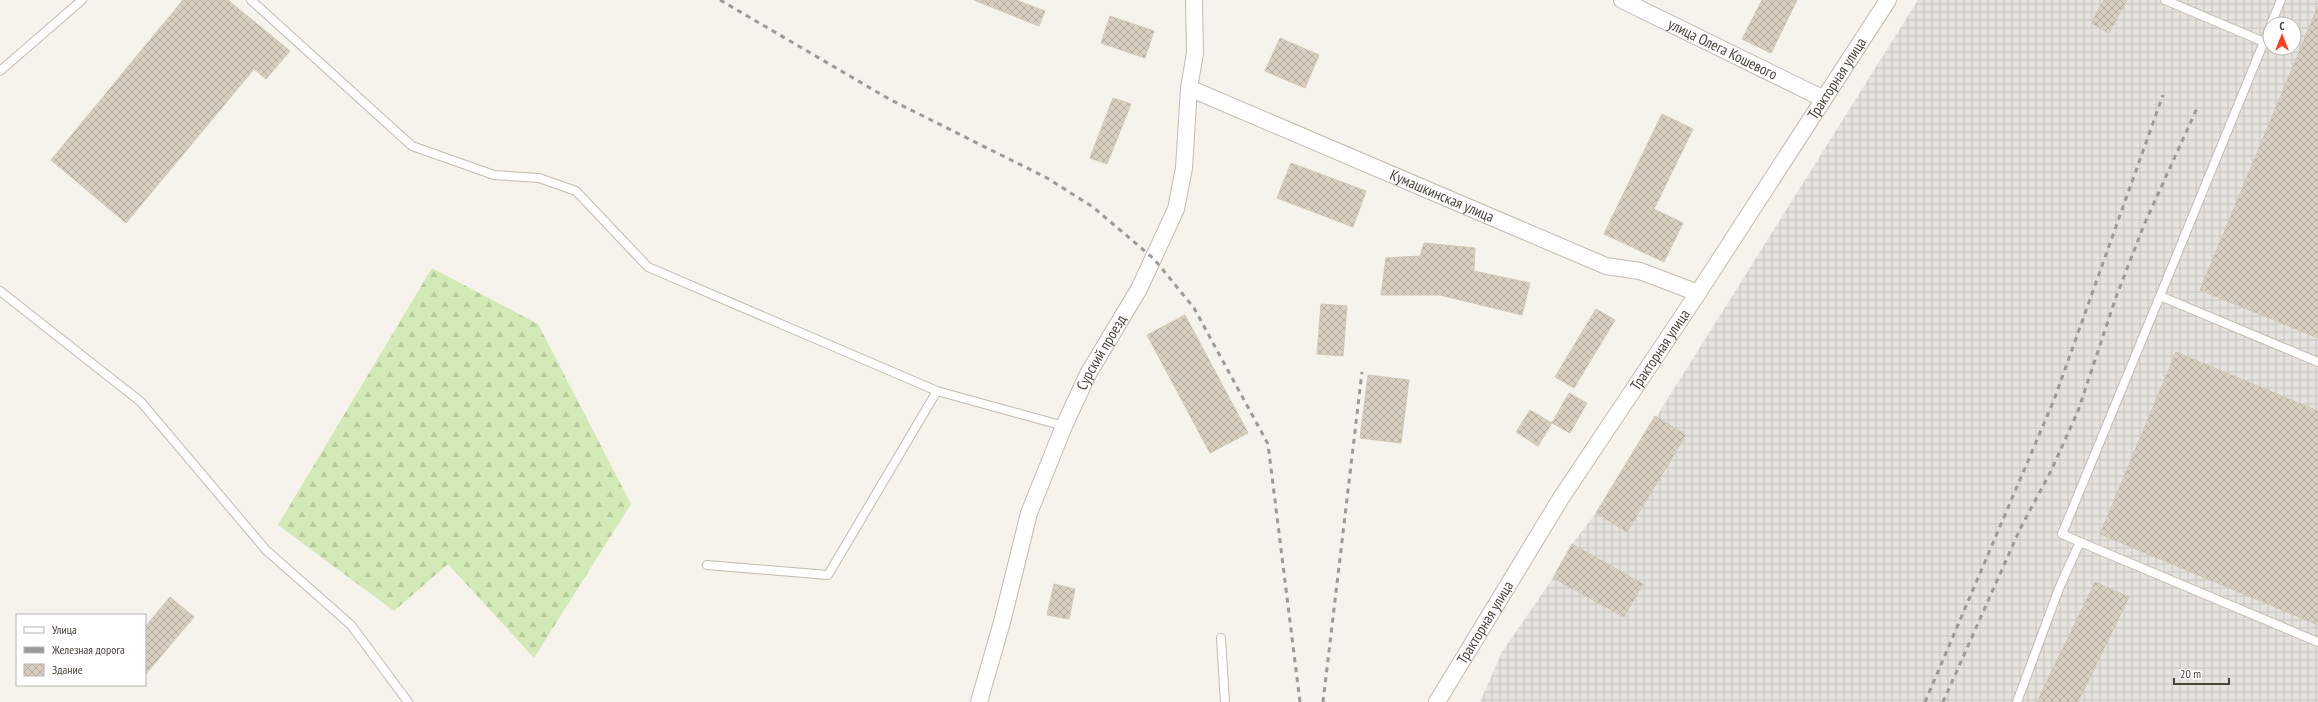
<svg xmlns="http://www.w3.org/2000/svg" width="2318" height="702" viewBox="0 0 2318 702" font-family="'PT Sans Narrow',sans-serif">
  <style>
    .industrial { fill: url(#industrial-grid); fill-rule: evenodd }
    .forest { fill: url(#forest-firs) }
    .building { fill: url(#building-cross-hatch); stroke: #d3c7b4 }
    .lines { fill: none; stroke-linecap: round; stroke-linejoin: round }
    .lane-casing { stroke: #c2bbae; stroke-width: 10 }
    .street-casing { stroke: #c2bbae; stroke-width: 18 }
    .lane { stroke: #fff; stroke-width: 8 }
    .street { stroke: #fff; stroke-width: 16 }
    .rail { stroke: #9a9a9a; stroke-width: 3; stroke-dasharray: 5 5; stroke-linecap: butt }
    .labels { text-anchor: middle; stroke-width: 3; stroke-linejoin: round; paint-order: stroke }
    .street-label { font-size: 15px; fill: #4b4439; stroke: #fff }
  </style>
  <defs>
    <pattern id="industrial-grid" width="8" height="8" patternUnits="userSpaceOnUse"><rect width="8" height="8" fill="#e6e2dd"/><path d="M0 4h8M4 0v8" fill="none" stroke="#c7c3be"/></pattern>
    <pattern id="forest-firs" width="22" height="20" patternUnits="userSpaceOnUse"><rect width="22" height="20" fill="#d2eab5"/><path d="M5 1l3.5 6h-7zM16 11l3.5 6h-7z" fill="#b6ca9c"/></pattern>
    <pattern id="building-cross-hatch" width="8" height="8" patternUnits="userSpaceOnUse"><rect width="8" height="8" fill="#d8cfc1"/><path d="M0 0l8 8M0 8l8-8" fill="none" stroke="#b1aa9e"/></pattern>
  </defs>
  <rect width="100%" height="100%" fill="#f6f3ec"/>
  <path class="industrial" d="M1918,0h400v702h-838l22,-50 51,-74 19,-34 24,-31zM2270,24h24v24h-24z"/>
  <path class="forest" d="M432,268l106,56 93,180 -97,154 -86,-94 -54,47 -116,-86z"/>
  <path class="building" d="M183,0h45l62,51 -24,28 -12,-10 -128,154 -75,-63z
    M974,0h42l29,11 -6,15z
    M1762,0h35l-26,53 -29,-14z
    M2104,0h23l-18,33 -18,-10z
    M2318,6v332l-118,-48z
    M1110,16l44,15 -9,27 -44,-15z
    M1280,38l39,17 -14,33 -40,-17z
    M1113,98l18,6 -24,60 -17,-6z
    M1662,114l31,15 -39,80 29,14 -19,39 -60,-28z
    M1291,163l75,28 -13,36 -76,-29z
    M1424,243l51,5 -1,23 56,12 -8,32 -82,-20h-59l5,-37 34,-2z
    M1321,304l26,2 -4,50 -26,-2z
    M1596,309l19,11 -41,68 -19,-11z
    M1185,315l63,118 -38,20 -63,-118z
    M2176,352l142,59v214l-218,-91z
    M1368,375l41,5 -8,63 -41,-5z
    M1569,393l18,10 -17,30 -18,-10z
    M1530,410l22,13 -14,23 -22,-14z
    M1655,416l31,19 -59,97 -31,-19z
    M1572,544l71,40 -19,33 -71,-39z
    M2095,582l34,15 -51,105h-41z
    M1054,584l21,5 -6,30 -22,-4z
    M170,597l24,20 -49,58v-48z"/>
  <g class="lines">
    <g class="lane-casing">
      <path id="lane" d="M251,0l161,146 82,29 45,3 37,13 72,76 289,124 127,35
        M2165,0l99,42
        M2271,24l10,-24
        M2270,27l-110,269 158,66
        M0,71l82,-71
        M0,291l141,111 125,148 85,75 57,77
        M2080,542l238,100
        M707,565l121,10 109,-184
        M1221,638l4,64
        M2017,702l43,-116 20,-44 -18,-8 98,-238"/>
    </g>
    <g class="street-casing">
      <g id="street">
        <path id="s1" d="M1622,0l200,98"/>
        <path id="s2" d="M1189,88l417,178 34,5 58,22"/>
        <path id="s3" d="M979,702l23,-80 27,-109 35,-87 24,-52 51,-85 37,-80 8,-41 5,-80 6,-35 -1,-53"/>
        <path id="s4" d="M1437,702l124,-204 137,-205 190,-293"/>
      </g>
    </g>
    <use href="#lane" class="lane"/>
    <use href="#street" class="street"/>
    <path class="rail" d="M720,0l169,99 158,79 46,29 61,52 40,49 74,136 32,258
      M1323,702l39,-330
      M1925,702l129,-302 109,-305
      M1943,702l77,-173 31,-58 27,-60 38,-114 28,-72 54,-119"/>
  </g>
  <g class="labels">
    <g class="street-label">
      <text dy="5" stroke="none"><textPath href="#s1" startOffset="112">улица Олега Кошевого</textPath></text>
      <text dy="5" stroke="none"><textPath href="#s4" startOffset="741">Тракторная улица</textPath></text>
      <text dy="5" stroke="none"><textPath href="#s2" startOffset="275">Кумашкинская улица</textPath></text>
      <text dy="5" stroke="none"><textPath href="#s4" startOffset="417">Тракторная улица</textPath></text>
      <text dy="5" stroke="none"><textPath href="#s3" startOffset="372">Сурский проезд</textPath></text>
      <text dy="5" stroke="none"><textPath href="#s4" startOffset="93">Тракторная улица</textPath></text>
    </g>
  </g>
  <rect x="16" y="614" width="130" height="72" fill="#ffffff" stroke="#b7b4b0"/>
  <rect x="24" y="627" width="20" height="6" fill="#ffffff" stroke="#b7b4b0"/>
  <text x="52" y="634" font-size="12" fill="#4b4439">Улица</text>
  <rect x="24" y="647" width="20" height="6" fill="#9a9a9a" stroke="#b7b4b0"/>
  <text x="52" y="654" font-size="12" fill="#4b4439">Железная дорога</text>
  <rect x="24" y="664" width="20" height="12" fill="url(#building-cross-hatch)" stroke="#b7b4b0"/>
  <text x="52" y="674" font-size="12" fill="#4b4439">Здание</text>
  <g transform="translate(2282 36)"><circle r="19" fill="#ffffff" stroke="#b7b4b0"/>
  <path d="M0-3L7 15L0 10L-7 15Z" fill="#fc3f1d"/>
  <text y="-6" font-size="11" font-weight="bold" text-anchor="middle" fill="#4b4439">С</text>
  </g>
  <path d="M2174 678v6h55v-6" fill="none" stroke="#4b4439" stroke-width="2"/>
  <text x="2180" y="678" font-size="12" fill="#4b4439" stroke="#ffffff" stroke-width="3" paint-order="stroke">20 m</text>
</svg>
